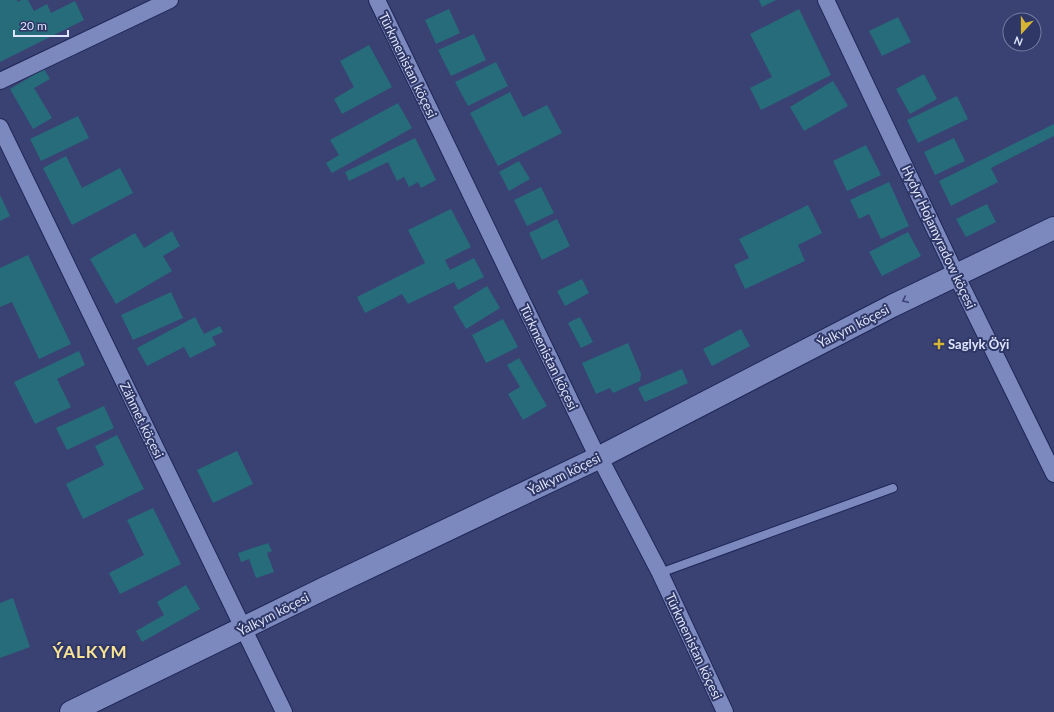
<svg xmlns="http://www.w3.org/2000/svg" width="1054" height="712" viewBox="0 0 1054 712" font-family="Lato,sans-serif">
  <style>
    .building { fill: #266c7a }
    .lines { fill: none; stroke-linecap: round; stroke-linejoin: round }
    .service-casing { stroke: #202755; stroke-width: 10 }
    .minor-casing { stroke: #202755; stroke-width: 18 }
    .secondary-casing { stroke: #202755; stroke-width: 24 }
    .service { stroke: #7c89bf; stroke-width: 8 }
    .minor { stroke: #7c89bf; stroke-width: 16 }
    .secondary { stroke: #7c89bf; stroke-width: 22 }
    .oneway { stroke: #3b4374 }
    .poi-dot { fill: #d6b534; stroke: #2f3767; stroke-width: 1.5 }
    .labels { text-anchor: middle; stroke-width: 4; stroke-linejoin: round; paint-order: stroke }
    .street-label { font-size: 13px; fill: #dde4fb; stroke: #2f3767 }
    .poi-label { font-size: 13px; font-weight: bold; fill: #dde4fb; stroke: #2f3767; text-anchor: start }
    .district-label { font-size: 17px; font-weight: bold; letter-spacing: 1px; fill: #f9e395; stroke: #2f3767 }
  </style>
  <rect width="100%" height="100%" fill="#394273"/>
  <path class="building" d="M0,0h17l1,2 3,-2h7l6,11 13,-7 4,9 24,-12 9,19 -84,42z
    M759,0h17l-14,7z
    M449,9l11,24 -24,11 -11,-24z
    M799,9l32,66 -70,35 -11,-22 22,-11 -22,-43z
    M898,17l13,25 -29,14 -13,-25z
    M474,34l12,26 -35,16 -13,-26z
    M369,45l23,42 -50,27 -8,-15 20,-12 -14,-26z
    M496,62l12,24 -40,20 -13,-24z
    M44,69l6,10 -16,9 18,30 -19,11 -23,-40z
    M924,74l13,25 -27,15 -14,-25z
    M833,81l15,25 -44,25 -14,-24z
    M510,92l13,25 24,-12 15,28 -64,33 -28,-53z
    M957,96l11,23 -50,24 -11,-23z
    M398,103l14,25 -80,45 -6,-10 13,-8 -9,-15z
    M78,116l11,22 -48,23 -11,-22z
    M1054,124v12l-63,32 7,14 -47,24 -12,-25z
    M415,138l21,42 -15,8 -3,-6 -9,5 -5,-10 -7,4 -9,-19 -39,19 -4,-9z
    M954,138l11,23 -30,14 -11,-23z
    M866,145l15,30 -34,16 -14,-30z
    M66,156l16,32 38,-20 13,25 -61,32 -29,-57z
    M519,161l11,18 -21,12 -10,-19z
    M889,182l20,44 -28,13 -12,-25 -10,5 -9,-19z
    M541,187l13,26 -27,13 -13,-26z
    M0,195l10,21 -10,5z
    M987,204l9,18 -30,15 -10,-18z
    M808,205l14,28 -24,12 7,16 -60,28 -11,-24 15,-7 -10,-19z
    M451,209l20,38 -26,13 5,10 24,-12 10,19 -26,13 -4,-8 -46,22 -6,-10 -37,19 -8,-16 68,-34 -17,-33z
    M557,219l13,27 -28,14 -13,-27z
    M172,231l8,15 -17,10 9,15 -56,33 -26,-45 45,-26 9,15z
    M908,232l13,24 -39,20 -13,-24z
    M28,255l43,89 -32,15 -27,-57 -12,5v-39z
    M582,279l7,14 -24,13 -8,-15z
    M487,286l13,22 -34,21 -13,-22z
    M171,292l12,26 -50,22 -12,-25z
    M195,317l9,17 16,-8 3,6 -11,5 4,8 -26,13 -6,-11 -37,19 -10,-18z
    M580,317l13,25 -12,6 -13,-25z
    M503,319l15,28 -32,16 -14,-28z
    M741,329l9,17 -38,20 -9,-17z
    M628,343l13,31 -1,7 -27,12 -3,-5 -14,6 -14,-31z
    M79,351l6,14 -28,14 14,28 -36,17 -21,-42z
    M519,358l28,48 -24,14 -15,-26 12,-7 -13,-22z
    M682,369l6,14 -43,19 -7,-14z
    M104,406l10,22 -47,22 -11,-22z
    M117,435l27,54 -61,30 -17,-35 38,-19 -9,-19z
    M237,451l16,33 -40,19 -16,-33z
    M153,508l28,56 -61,30 -11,-21 35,-18 -17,-35z
    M268,543l4,8 -5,2 7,19 -18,6 -7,-19 -8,3 -3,-9z
    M186,585l14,24 -58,33 -6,-11 28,-16 -7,-13z
    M13,598l17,49 -30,11v-55z"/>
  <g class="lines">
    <g class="service-casing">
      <path id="service" d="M660,573l233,-85"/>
    </g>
    <g class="minor-casing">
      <path id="minor" d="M377,0l221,458 6,8 56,107 65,139
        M826,0l136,287 92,187
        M0,81l170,-81
        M0,127l284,585"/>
    </g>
    <g class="secondary-casing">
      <path id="secondary" d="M71,712l252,-123 275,-131 294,-152 162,-78"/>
    </g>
    <use href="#service" class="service"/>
    <use href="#minor" class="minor"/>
    <use href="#secondary" class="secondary"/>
  </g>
  <defs><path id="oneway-chevron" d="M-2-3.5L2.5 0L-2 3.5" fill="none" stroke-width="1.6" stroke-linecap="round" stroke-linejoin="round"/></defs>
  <use class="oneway" href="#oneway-chevron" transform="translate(905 300) rotate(155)"/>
  <path class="poi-dot" d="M937 338h4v4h4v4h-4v4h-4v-4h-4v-4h4z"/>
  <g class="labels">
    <g class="street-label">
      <text transform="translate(408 65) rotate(64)" y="5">Türkmenistan köçesi</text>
      <text transform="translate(939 237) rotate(65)" y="5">Hydyr Hojamyradow köçesi</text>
      <text transform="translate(853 326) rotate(-27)" y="5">Ýalkym köçesi</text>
      <text transform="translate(549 357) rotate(64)" y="5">Türkmenistan köçesi</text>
      <text transform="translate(142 420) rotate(64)" y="5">Zähmet köçesi</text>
      <text transform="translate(564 474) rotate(-26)" y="5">Ýalkym köçesi</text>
      <text transform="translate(273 614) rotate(-27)" y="5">Ýalkym köçesi</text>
      <text transform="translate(694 646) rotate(65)" y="5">Türkmenistan köçesi</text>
    </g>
    <g class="poi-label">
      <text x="948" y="349">Saglyk Öýi</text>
    </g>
    <g class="district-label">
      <text x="90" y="658">ÝALKYM</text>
    </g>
  </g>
  <g transform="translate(1022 32) rotate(201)"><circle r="19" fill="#2f3767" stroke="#757ca2"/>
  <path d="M0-3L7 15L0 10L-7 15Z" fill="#d6b534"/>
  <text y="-6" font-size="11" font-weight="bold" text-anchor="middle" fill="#dde4fb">N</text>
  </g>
  <path d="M14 30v6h54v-6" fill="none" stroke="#dde4fb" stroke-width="2"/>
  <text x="20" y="30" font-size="12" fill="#dde4fb" stroke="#2f3767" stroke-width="3" paint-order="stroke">20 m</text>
</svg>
